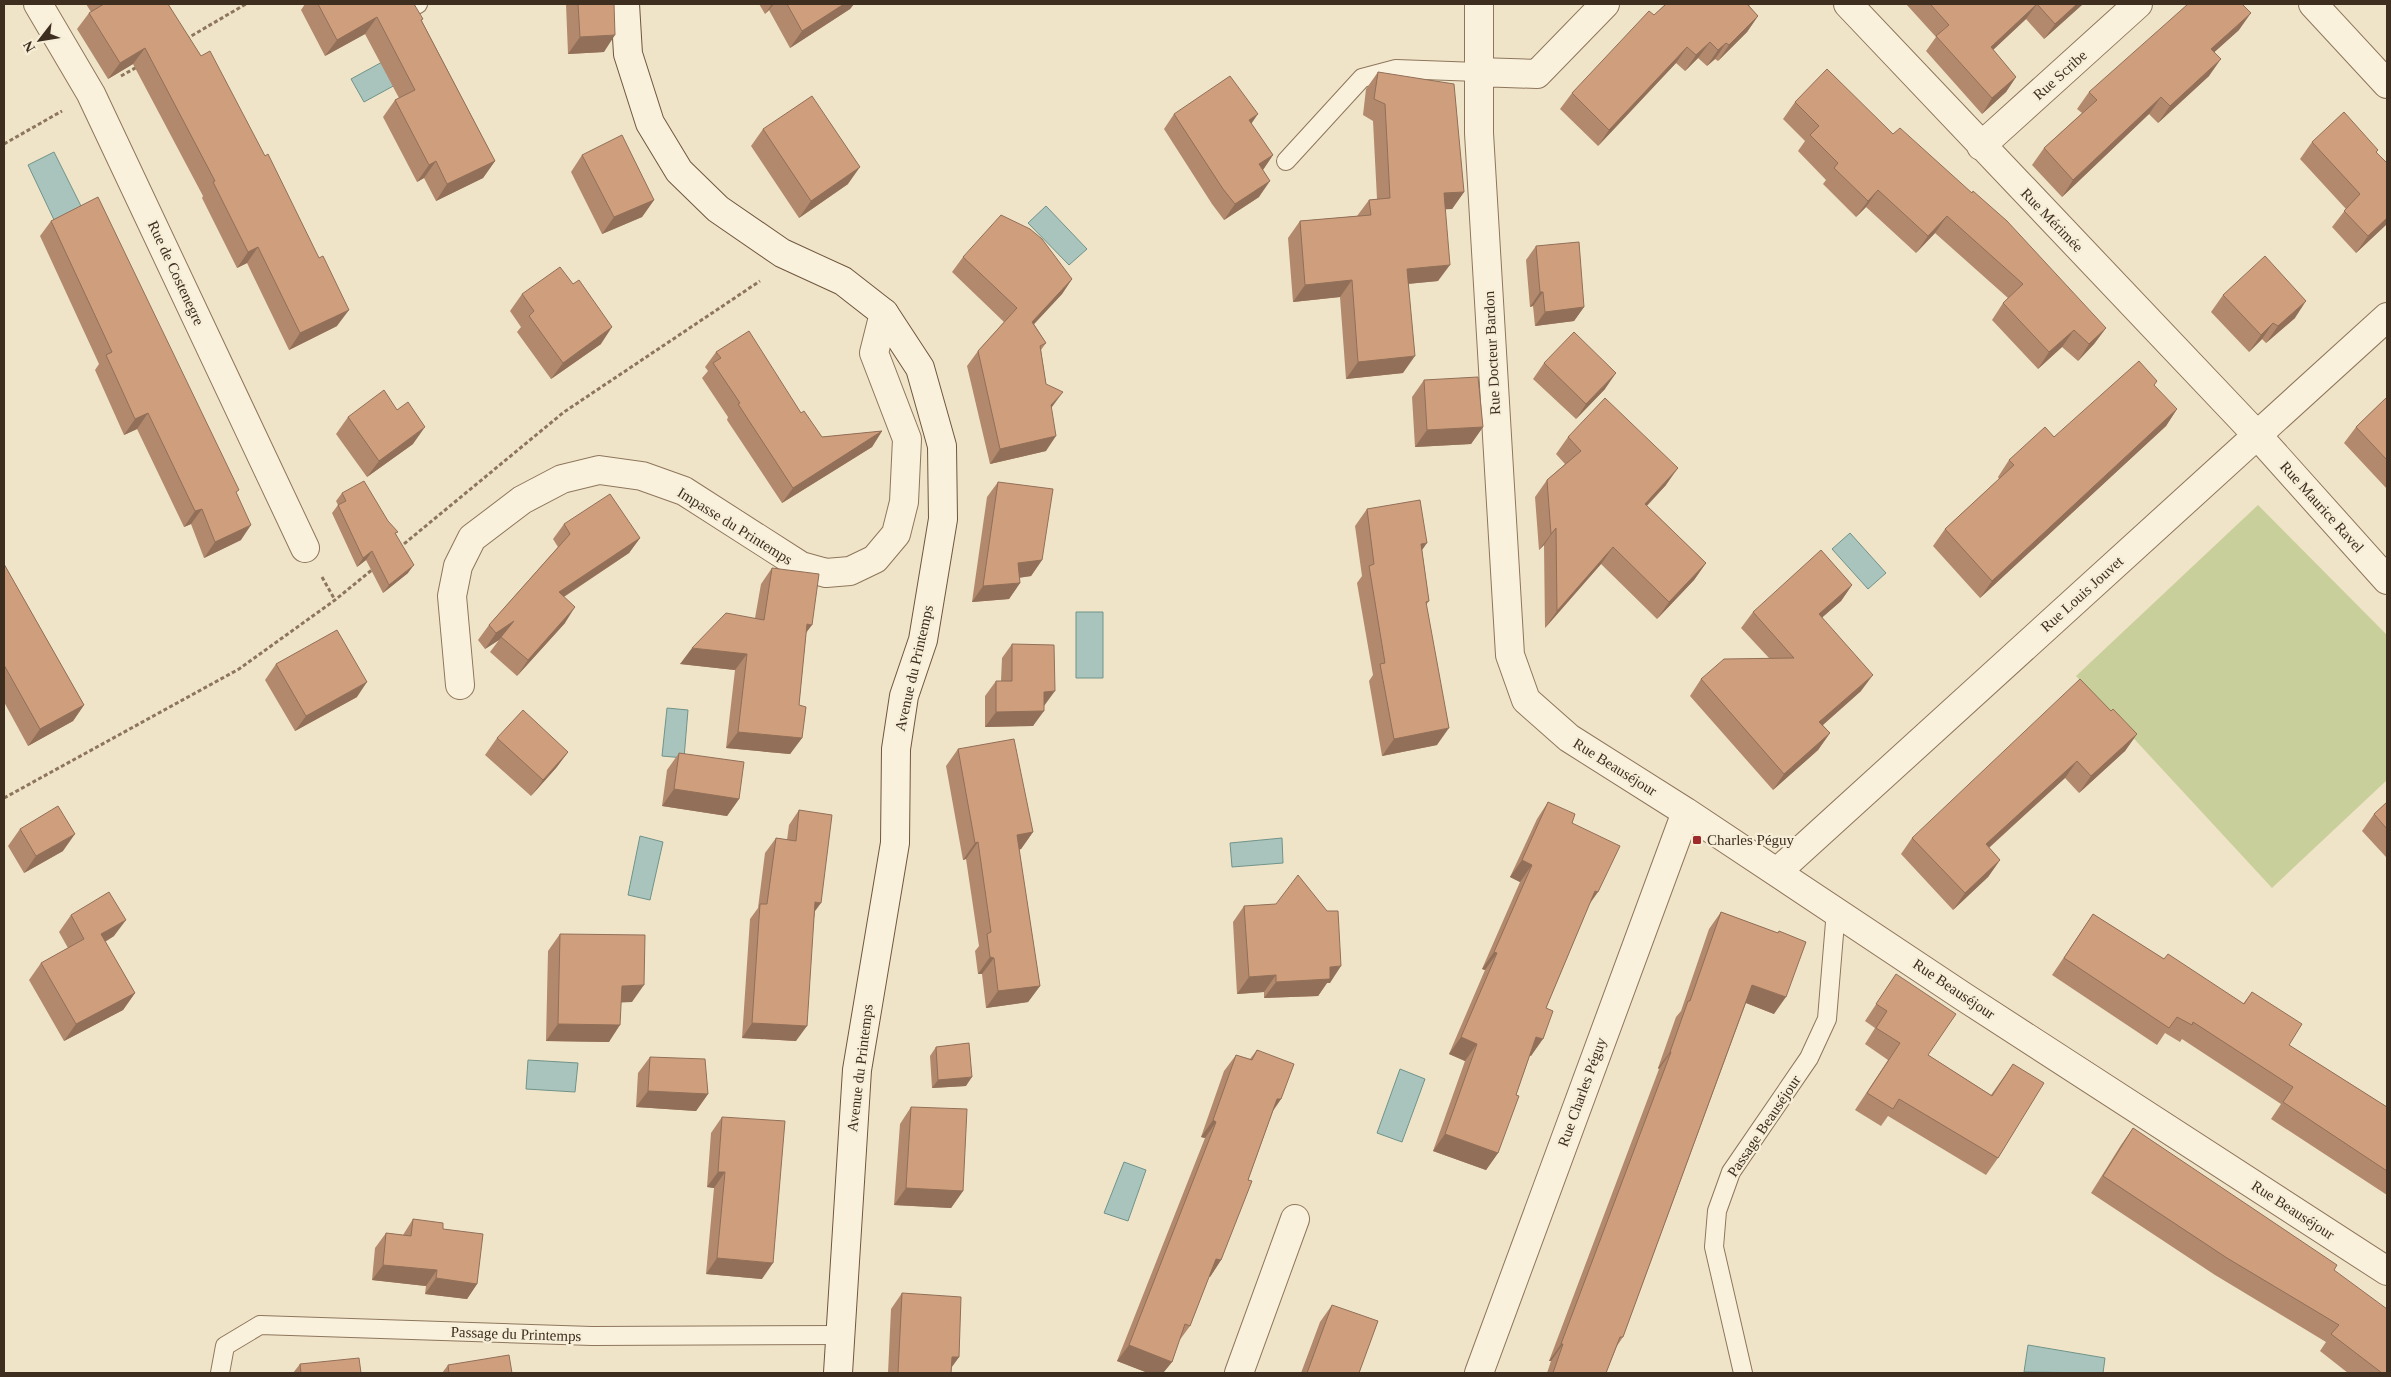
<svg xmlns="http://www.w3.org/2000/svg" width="2391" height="1377" viewBox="0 0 2391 1377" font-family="Georgia,serif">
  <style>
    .green { fill: #c9cf9b }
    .water { fill: #a9c4bc; stroke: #6f938a }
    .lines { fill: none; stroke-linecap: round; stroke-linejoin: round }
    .lane-casing { stroke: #8d765c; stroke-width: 20 }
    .street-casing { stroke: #8d765c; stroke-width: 30 }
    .secondary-casing { stroke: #6f573f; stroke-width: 30 }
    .path { stroke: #8d765c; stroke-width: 3; stroke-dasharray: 4 2.5; stroke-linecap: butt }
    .lane { stroke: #faf1dc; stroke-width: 18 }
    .street { stroke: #faf1dc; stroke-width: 28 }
    .secondary { stroke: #faf1dc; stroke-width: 28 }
    .wall { fill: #b2896c }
    .shaded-wall { fill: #916f58 }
    .building { fill: #cf9f7d; stroke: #916f58 }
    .poi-dot { fill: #9e2a2b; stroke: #f7eed8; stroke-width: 2 }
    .labels { text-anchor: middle; stroke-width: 4.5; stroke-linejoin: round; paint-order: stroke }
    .street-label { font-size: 15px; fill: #3d2e20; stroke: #f7eed8 }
    .poi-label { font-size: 15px; fill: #3d2e20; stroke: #f7eed8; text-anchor: start }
  </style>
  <rect width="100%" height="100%" fill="#f0e4c8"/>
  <path class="green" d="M2258,505l129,130v145l-115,108 -196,-212z"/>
  <path class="water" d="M406,49l13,23 -55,30 -13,-23z
    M54,152l29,58 -27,14 -28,-59z
    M1046,206l41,43 -18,16 -41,-42z
    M1850,533l36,40 -18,16 -36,-40z
    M1076,612h27v66h-27z
    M667,708l21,2 -4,48 -22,-2z
    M640,836l23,6 -13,58 -22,-5z
    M1282,838l1,25 -51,4 -2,-24z
    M528,1060l50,3 -3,29 -49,-3z
    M1400,1069l25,10 -23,63 -25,-9z
    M1124,1162l22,8 -18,51 -24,-8z
    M2028,1345l77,13 -2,15 -79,-1z"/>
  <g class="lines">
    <g class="lane-casing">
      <path id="lane" d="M416,5l2,-1
        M1286,161l76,-83 34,-9 82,3
        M220,1373l5,-27 35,-21 332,11 248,-1
        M1743,1373l-29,-126 3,-36 14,-39 78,-114 18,-39 9,-109"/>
    </g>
    <g class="street-casing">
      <path id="street" d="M38,4l53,90 214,454
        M1479,4v129l31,522 16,45 43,38 117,74 278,185 423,274
        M1848,4l409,431 130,145
        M2313,4l74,80
        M1478,72l59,2 68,-70
        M1981,146l157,-142
        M460,685l-8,-89 6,-30 14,-28 50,-38 40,-21 37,-9 43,6 42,15 117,75 25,7 24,-2 25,-12 21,-25 8,-32 3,-63 -33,-86 10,-40
        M1777,872l610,-555
        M1239,1373l56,-154
        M1479,1373l207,-561"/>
    </g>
    <g class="secondary-casing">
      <path id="secondary" d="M625,4l3,50 22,69 29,48 39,38 64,44 61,28 41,32 36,55 22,78 1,73 -20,121 -19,56 -8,53 -1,94 -38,227 -19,303"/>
    </g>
    <path class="path" d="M186,39l60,-35
      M121,76l16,-9
      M4,144l58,-33
      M399,548l165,-136 196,-131
      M322,577l13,23
      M4,798l235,-129 96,-69 38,-31"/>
    <use href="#lane" class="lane"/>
    <use href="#street" class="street"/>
    <use href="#secondary" class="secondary"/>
  </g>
  <path class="wall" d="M86,4h82l169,322 -48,24 -42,-87 -10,5 -35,-70 1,-2 -70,-132 -25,15 -31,-50 12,-16 2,-1z
    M305,4h109l8,17 73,140 -12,17 -47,23 -12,-23 -7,4 -34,-65 12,-17 4,-2 -34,-64 -40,22 -24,-46z
    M566,4h48l-10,48 -36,2z
    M759,4h95l-4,5 -60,39 -21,-38 -4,4z
    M1666,4h85l-2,2 9,10 -11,16 -29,29 -3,-2 -8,7 -9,-8 -13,13 -9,-8 -78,83 -38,-37 12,-16z
    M1906,4h177l-39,35 -18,-20 -33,31 23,27 -10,15 -24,22 -56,-63 10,-14z
    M2239,30l-25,22 -5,24 -51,47 -9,-9 -87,83 -30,-32 12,-17 38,-35 -5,-4 12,-17z
    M1378,72l86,120 -12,17h-7l-7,72 -30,3 -5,89 -57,6 -6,-82 -47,5 -5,-64 12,-17 57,-5 12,-16 8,-1 -4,-78 -10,-6 3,-26z
    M1795,102l98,32 213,194 -12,16 -16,17 -16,-14 -24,22 -46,-49 11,-17 5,-5 -73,-65 -19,20 -50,-46 -10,10 -33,-33 3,-4 -28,-29 7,-10 -22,-22z
    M1174,114l77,10 22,31 -10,15 -4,27 -35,23 -12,-16 -48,-75z
    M763,129l85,55 -49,34 -48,-72z
    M2312,142l64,10 11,66v6l-31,29 -24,-26 14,-18 -46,-50z
    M582,155l72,45 -12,17 -40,17 -31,-62z
    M51,221l186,273 4,46 -37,18 -13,-34 -7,3 -47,-98 -13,6 -29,-65 4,-6 -59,-128z
    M1536,246l48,61 -10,14 -39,5 -2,-20 -3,1 -4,-47z
    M963,257l109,22 -10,15 -28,30 12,19 -5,7 5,34 5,24 -5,43 -56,13 -23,-98 11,-15 26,-29 -52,-50z
    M522,294l79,50 -50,35 -34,-47 4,-5 -11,-16z
    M2223,295l72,23 -29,25 -4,-4 -13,13 -38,-40z
    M716,352l85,61 21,24 60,-6 -10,16 -90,56 -55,-83 1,-3 -26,-39 6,-7 -3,-4z
    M1544,363l61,26 -29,30 -43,-40z
    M1424,380l59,47 -12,17 -56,3 -3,-50z
    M2387,397v92l-43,-46 12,-16z
    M2177,409l-11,17 -186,172 -47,-52 12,-17 54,-50 -1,-2 11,-17 45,-23z
    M397,410l16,34 -46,33 -31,-43 12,-17z
    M1568,437l98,48 -19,21 59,57 -12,17 -37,39 -56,-55 -56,64 -1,-83 -5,5 -4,-53 12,-17 18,-16 -9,-10z
    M998,482l44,78 -11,16 -12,2 1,5 -11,16 -37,3 15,-105z
    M342,493l54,41 12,39 -25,20 -17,-33 -9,7 -25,-54 6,-8 -2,-4z
    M1367,509l55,41 7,51 -3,4 11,140 -55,11 -13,-75 4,-6 -16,-92 5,-7 -7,-50z
    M564,524l76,14 -11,15 -65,44 1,26 -48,53 -27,-24 9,-12 -14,9 -7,-9 11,-15 69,-78 -5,-8z
    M4,564l80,141 -11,16 -45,25 -24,-44z
    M772,568l34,66 -7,71 3,33 -12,16 -64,-6 9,-78 -55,-6 75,-46 6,-34z
    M1852,585l-11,16 -19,16 39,74 -38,34 7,8 -12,17 -45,40 -83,-94 11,-17 68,-21 -28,-30 12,-16z
    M1012,644l32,62 -11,20 -48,1v-31l11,-15h5l1,-23z
    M276,664l81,33 -62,34 -30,-51z
    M2111,711l26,23 -12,17 -46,42 -14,-15 -76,70 11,12 -12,17 -35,33 -52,-56 11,-16z
    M497,738l71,14 -12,16 -25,28 -46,-41z
    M958,749l75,83 -12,17 -2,1 21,136 -12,16 -42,6 -4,-34h-4l-3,-23 4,-5 -13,-87 -3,1 -17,-94z
    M679,753l60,46 -12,17 -65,-10 5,-36z
    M1548,802l24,21 17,82 -43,103 -15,48 -1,-1 -14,40 -18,58 -12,17 -53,-19 32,-90 -16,-7 36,-84 -3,-1 38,-87 -10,-5 27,-58z
    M2387,802v54l-1,1 -24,-26 12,-17z
    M799,810l16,102 -19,129 -54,-3 8,-119 8,-11 7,-55 11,-15 11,2 2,-15z
    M20,829l43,22 -39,22 -16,-27z
    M1244,906l86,77h-3l-9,13 -54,2v-6l-27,2 -4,-72z
    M1721,912l57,21 1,-2 -5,83 -28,-11 -123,334 -6,9 -11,27h-59l4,-12h-2l110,-292 -1,-1 18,-51 5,-6 28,-82z
    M2093,914l71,45 79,45 9,-12 37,53 98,62v88l-116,-76 10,-15 -99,-65 -2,3 -15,-9 -8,12 -105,-70z
    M71,915l43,21 -9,6 30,51 -12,17 -59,31 -35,-61 12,-17 27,-15 -9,-16z
    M560,934l72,68h-11l-12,40 -63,-1 2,-90z
    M1896,974l32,81 63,40 22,-31 -15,94 -12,17 -98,-59 -7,10 -26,-16 33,-50 -23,-16 10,-16 -10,-7z
    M936,1047l30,39 -34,2 -2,-32z
    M1257,1050l24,49 -8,12 -25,69 -27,80 -11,17h-1l-19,49 -11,15 -7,21 -9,11h-15l-31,-12 88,-223 -4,-1 23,-66 12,-16 14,4z
    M650,1057l58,37 -12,17 -60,-4 2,-34z
    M911,1107l52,84 -12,17 -57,-3 6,-81z
    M722,1117l40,162 -56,-5 8,-86 -7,-1 4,-54z
    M2133,1128l201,142 53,103h-39l-28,-22 6,-9 -111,-67 -124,-82 30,-48z
    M413,1219l30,10 34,55 -10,15 -42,-5 1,-8 -54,-6 3,-32 11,-15 17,2z
    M902,1293l57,64 -7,10 -1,6h-63l3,-64z
    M1332,1305l27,68h-58l19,-51z
    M300,1364l61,9h-68z
    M448,1365l64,8h-70z"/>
  <path class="shaded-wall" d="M772,4h2l-5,6 -4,4z
    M844,4h10l-4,5 -60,39 12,-17z
    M2037,4l-11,15 -46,43 11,-15z
    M2077,4h6l-39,35 11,-15z
    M2251,13l-12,17 -40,36 12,-17z
    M1758,16l-11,16 -29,29 11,-16z
    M377,17l-12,17 -40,22 12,-16z
    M615,35l-11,17 -36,2 12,-17z
    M1710,42l-12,16 -13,13 11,-16z
    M1726,43l-11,16 -8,7 11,-16z
    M1687,47l-11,16 -78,83 11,-16z
    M145,48l-12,16 -25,15 12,-16z
    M2221,59l-12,17 -51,47 12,-17z
    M2016,77l-10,15 -24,22 10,-16z
    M2161,97l-12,17 -87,83 11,-17z
    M1258,114l-11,16 2,-10z
    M1273,155l-11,16 -3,-7z
    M436,161l-12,17 -7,4 12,-17z
    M495,161l-12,17 -47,23 11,-17z
    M860,167l-12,17 -49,34 12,-17z
    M1270,181l-11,16 -35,23 11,-16z
    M1878,190l-12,17 -10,10 12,-16z
    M1464,192l-12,17 -20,1 12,-17z
    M654,200l-12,17 -40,17 12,-17z
    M1947,216l-12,17 -19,20 12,-17z
    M2387,218v6l-31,29 12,-17z
    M258,247l-11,16 -10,5 11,-16z
    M1450,265l-12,16 -43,4 12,-16z
    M1072,279l-10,15 -40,43 10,-15z
    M1352,280l-12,17 -47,5 12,-17z
    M1540,292h3l-10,14 -3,1z
    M2306,301l-11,17 -29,25 12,-17z
    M1584,307l-10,14 -39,5 10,-14z
    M349,310l-12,16 -48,24 11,-17z
    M2273,323l-11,16 -13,13 12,-17z
    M612,327l-11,17 -50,35 12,-16z
    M2106,328l-12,16 -16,17 11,-17z
    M2074,330l-12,17 -24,22 11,-17z
    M1415,356l-12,17 -57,6 12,-17z
    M1616,373l-11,16 -29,30 10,-15z
    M1063,392l-11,15 -12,14 11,-16z
    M2177,409l-11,17 -186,172 12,-17z
    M148,413l-11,16 -13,6 11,-16z
    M425,427l-12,17 -46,33 12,-16z
    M1483,427l-12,17 -56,3 12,-17z
    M882,431l-10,16 -90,56 11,-15z
    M1056,436l-10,15 -56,13 10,-15z
    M1678,468l-12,17 -33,35 12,-16z
    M202,509l-11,15 -7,3 11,-16z
    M251,525l-10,15 -37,18 11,-16z
    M1556,528l-12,17 -5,5 12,-16z
    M640,538l-11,15 -81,54 11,-15z
    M1427,543l-12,17 6,-16z
    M1613,547l-12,17 -56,64 12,-17z
    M372,551l-6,9 -9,7 6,-9z
    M1042,560l-11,16 -24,3 11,-16z
    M1706,563l-12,17 -37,39 12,-17z
    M414,565l-6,8 -25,20 6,-8z
    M1020,583l-11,16 -37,3 11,-16z
    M1852,585l-11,16 -33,29 11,-16z
    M575,607l-10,16 -48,53 11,-16z
    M514,621l-15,19 -14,9 11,-16z
    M807,624l5,1 -12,16z
    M692,648l55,6 -12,16 -55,-6z
    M1873,675l-12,16 -53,47 11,-16z
    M367,682l-10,15 -62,34 11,-15z
    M1055,691l-11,15 -10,1 10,-15z
    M84,705l-11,16 -45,25 12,-17z
    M1044,711l-11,15 -48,1 11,-15z
    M1449,728l-12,17 -55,11 12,-17z
    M738,732l64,6 -12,16 -64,-6z
    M1830,733l-12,17 -45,40 11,-16z
    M2137,734l-12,17 -46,42 12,-17z
    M568,752l-12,16 -25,28 12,-16z
    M2077,761l-12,17 -91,83 12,-17z
    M674,789l65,10 -12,17 -65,-10z
    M1033,832l-12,17 -16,3 12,-17z
    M75,834l-12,17 -39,22 12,-17z
    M978,842l-12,17 -3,1 12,-17z
    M1522,860l10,5 -12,17 -10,-5z
    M2000,860l-12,17 -35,33 12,-17z
    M1595,891l3,1 -12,17z
    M815,902l6,1 -11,15z
    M126,920l-12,16 -25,15 12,-17z
    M1494,952l3,1 -12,17 -3,-1z
    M990,957l4,1 -12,16h-4z
    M1341,966l-11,17h-3l-9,13 -54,2 12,-16 54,-15z
    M1276,975l-12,17 -27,2 12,-17z
    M644,985l-12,17 -22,1 12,-17z
    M1752,985l34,12 -12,17 -33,-13z
    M1040,986l-12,16 -42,6 12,-17z
    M135,993l-12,17 -59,31 12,-17z
    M752,1023l55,3 -11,15 -54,-3z
    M558,1024l62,1 -11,17 -63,-1z
    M1461,1037l16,7 -12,17 -16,-7z
    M1536,1037l7,2 -12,17 -7,-3z
    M1670,1052h1l-12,17 -1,-1z
    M972,1077l-6,9 -34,2 6,-8z
    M648,1091l60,3 -12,17 -60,-4z
    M1277,1099h4l-12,17z
    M1213,1120l3,2 -11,16 -4,-1z
    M1445,1134l53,19 -12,17 -53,-19z
    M718,1172h7l-11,16 -7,-1z
    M906,1188l57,3 -12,17 -57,-3z
    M717,1258l56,5 -11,16 -56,-5z
    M1216,1259l5,1 -11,17 -6,-2z
    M383,1265l54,5 -11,16 -54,-6z
    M436,1278l41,6 -10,15 -42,-5z
    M1561,1344h2l-12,17h-2z
    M1129,1345l43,17 -9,11h-15l-31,-12z
    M952,1357h7l-12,16z"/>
  <path class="building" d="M104,4h64l33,52 9,-5 55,105 3,-2 51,104 4,-2 26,54 -49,23 -42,-86 -10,5 -35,-70 2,-1 -70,-133 -25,15 -31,-50z
    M318,4h96l9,15 -2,1 74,141 -48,23 -11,-23 -7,4 -34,-65 20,-10 -38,-73 -40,23z
    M578,4h36l1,31 -35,2z
    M787,4h57l-42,27z
    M1666,4h81l11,12 -29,29 -3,-2 -8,7 -8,-8 -14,13 -9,-8 -78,83 -37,-37 77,-82 5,4z
    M1930,4h147l-22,20 -18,-20 -46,43 25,30 -24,21 -56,-62 13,-11z
    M2188,4h54l9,9 -40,36 10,10 -51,47 -9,-9 -88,83 -29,-32 53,-48 -8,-8z
    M1827,69l66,65 7,-6 72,65 1,-2 34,30 99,107 -17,16 -15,-14 -25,22 -46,-49 20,-19 -76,-68 -19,20 -50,-46 -10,11 -34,-33 4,-5 -28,-28 9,-9 -24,-24z
    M1378,72l76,12 10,108 -20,1 6,72 -43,4 8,87 -57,6 -6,-82 -47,5 -5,-64 71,-6 -2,-15 21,-2 -5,-94 -11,-5z
    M1230,76l28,38 -9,6 24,35 -14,9 11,17 -35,23 -12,-15 -49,-75z
    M812,96l48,71 -49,34 -48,-72z
    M2344,112l34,38 -2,2 11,11v55l-19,18 -24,-25 16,-17 -48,-52z
    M622,135l32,65 -40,17 -32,-62z
    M98,197l141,293 -3,2 15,33 -36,17 -13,-33 -7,2 -47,-98 -13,6 -29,-64 6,-3 -61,-131z
    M1001,215l29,14 12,10 30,40 -40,43 14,21 -6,3 6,38 17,8 -12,13 5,31 -56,13 -22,-98 39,-43 -54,-51z
    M1579,242l5,65 -39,5 -2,-20h-3l-4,-46z
    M2265,256l41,45 -28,25 -5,-3 -12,12 -38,-40z
    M560,267l13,17 6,-4 33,47 -49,36 -34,-47 5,-5 -12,-17z
    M749,331l52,82 3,-2 18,26 60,-6 -89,57 -55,-84 2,-1 -27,-40 8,-5 -5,-6z
    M1574,332l42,41 -30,31 -42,-41z
    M2139,361l18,20 -3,4 23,24 -185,172 -47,-52 69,-64 -5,-5 36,-33 9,10z
    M1478,377l5,50 -56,3 -3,-50z
    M384,390l13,20 11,-8 17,25 -46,34 -31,-44z
    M2387,397v63l-31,-33z
    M1605,398l73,70 -33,36 61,59 -37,39 -56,-55 -56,64 -1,-83 -5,6 -4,-54 34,-29 -13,-14z
    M364,481l24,40 10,11 -3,1 19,32 -25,20 -17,-34 -9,7 -25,-53 8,-4 -4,-8z
    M998,482l55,7 -11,71 -24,3 2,20 -37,3z
    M610,494l30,44 -81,54 16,15 -47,53 -27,-23 13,-16 -18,12 -7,-8 81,-91 -6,-10z
    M1420,500l7,43 -6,1 8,57 -3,1 23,126 -55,11 -14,-75 5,-1 -16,-97 5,-2 -7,-55z
    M1821,550l31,35 -33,29 54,61 -54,47 11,11 -46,41 -83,-95 23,-20 70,-1 -41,-46z
    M4,564l80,141 -44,24 -36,-64z
    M772,568l47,6 -7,51 -5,-1 -8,81 7,2 -4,31 -64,-6 9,-78 -55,-6 34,-35 38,7z
    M337,630l30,52 -61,34 -30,-52z
    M1012,644l42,1 1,46 -11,1v19l-48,1v-31h16z
    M2080,679l31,32 2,-2 24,25 -46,42 -14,-15 -91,83 14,16 -35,33 -53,-55z
    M523,710l45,42 -25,28 -46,-42z
    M1014,739l19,93 -16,3 23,151 -42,5 -4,-33 -4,-1 -3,-23 4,-2 -13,-90 -3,1 -17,-94z
    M679,753l65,9 -5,37 -65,-10z
    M1548,802l27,12 -3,9 48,23 -22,46 -3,-1 -49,117 7,3 -10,28 -7,-2 -20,58 3,1 -21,57 -53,-19 32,-90 -16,-7 36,-84 -3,-1 38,-87 -10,-5z
    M2387,802v27l-13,-15z
    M58,806l17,28 -39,22 -16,-27z
    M799,810l33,5 -11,88 -6,-1 -8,124 -55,-3 8,-119h7l9,-66 20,3z
    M1298,875l29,36h11l3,55 -11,1v12l-54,3v-7l-27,2 -5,-71 32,-2z
    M109,892l17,28 -25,14 34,59 -59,31 -35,-61 43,-24 -13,-24z
    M1721,912l57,21 1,-2 27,11 -20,55 -34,-12 -129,352h-3l-14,36h-53l10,-29h-2l110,-292h-1l18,-51h2z
    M2093,914l71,45 4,-5 76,50 8,-12 50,32 -13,21 98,62v64l-104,-69 10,-15 -100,-65 -1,3 -15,-8 -8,11 -105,-70z
    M560,934l85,1 -1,50 -22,1 -2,39 -62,-1z
    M1896,974l60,40 -28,41 64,41 21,-32 31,19 -46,75 -99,-59 -6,10 -26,-16 33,-50 -24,-15 11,-17 -11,-7z
    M969,1043l3,34 -34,3 -2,-33z
    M1257,1050l37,14 -13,35h-4l-29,81 4,1 -31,79 -5,-1 -26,67 -5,-2 -13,38 -43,-17 87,-223 -3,-2 23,-65 16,5z
    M650,1057l55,2 3,35 -60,-3z
    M911,1107l56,2 -4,82 -57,-3z
    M722,1117l63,4 -12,142 -56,-5 8,-86h-7z
    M2133,1128l204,137 -3,5 53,39v64h-5l-51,-39 8,-9 -112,-67 -124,-82z
    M413,1219l30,4v6l40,5 -6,50 -41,-6 1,-8 -54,-5 3,-32 25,3z
    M902,1293l59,4 -2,60h-7l-1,16h-53z
    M1332,1305l46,16 -19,52h-52z
    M509,1355l3,18h-63l-1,-8z
    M359,1358l2,15h-60l-1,-9z"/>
  <rect class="poi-dot" x="1692" y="835" width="10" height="10" rx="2.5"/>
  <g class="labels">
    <g class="street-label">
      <text transform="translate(2060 75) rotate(-42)" y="5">Rue Scribe</text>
      <text transform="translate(2052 220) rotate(46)" y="5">Rue Mérimée</text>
      <text transform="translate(176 273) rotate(65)" y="5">Rue de Costenegre</text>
      <text transform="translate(1492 353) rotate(-93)" y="5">Rue Docteur Bardon</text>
      <text transform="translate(2322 507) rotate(48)" y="5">Rue Maurice Ravel</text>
      <text transform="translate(735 526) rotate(32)" y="5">Impasse du Printemps</text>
      <text transform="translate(2082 594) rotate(-42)" y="5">Rue Louis Jouvet</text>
      <text transform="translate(914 668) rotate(-77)" y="5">Avenue du Printemps</text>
      <text transform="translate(1615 767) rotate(32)" y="5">Rue Beauséjour</text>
      <text transform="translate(1954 989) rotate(34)" y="5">Rue Beauséjour</text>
      <text transform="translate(860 1068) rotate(-83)" y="5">Avenue du Printemps</text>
      <text transform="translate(1582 1092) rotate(-70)" y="5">Rue Charles Péguy</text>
      <text transform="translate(1764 1126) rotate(-56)" y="5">Passage Beauséjour</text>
      <text transform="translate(2293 1210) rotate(33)" y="5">Rue Beauséjour</text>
      <text transform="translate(516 1334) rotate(2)" y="5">Passage du Printemps</text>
    </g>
    <g class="poi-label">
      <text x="1707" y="845">Charles Péguy</text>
    </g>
  </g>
  <rect width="2391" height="1377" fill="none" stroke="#3d2e20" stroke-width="10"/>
  <g transform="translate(40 40) rotate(239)" stroke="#f7eed8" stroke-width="4" paint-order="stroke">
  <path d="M0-4L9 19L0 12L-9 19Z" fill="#3d2e20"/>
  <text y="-8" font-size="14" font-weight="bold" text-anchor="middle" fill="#3d2e20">N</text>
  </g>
</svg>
